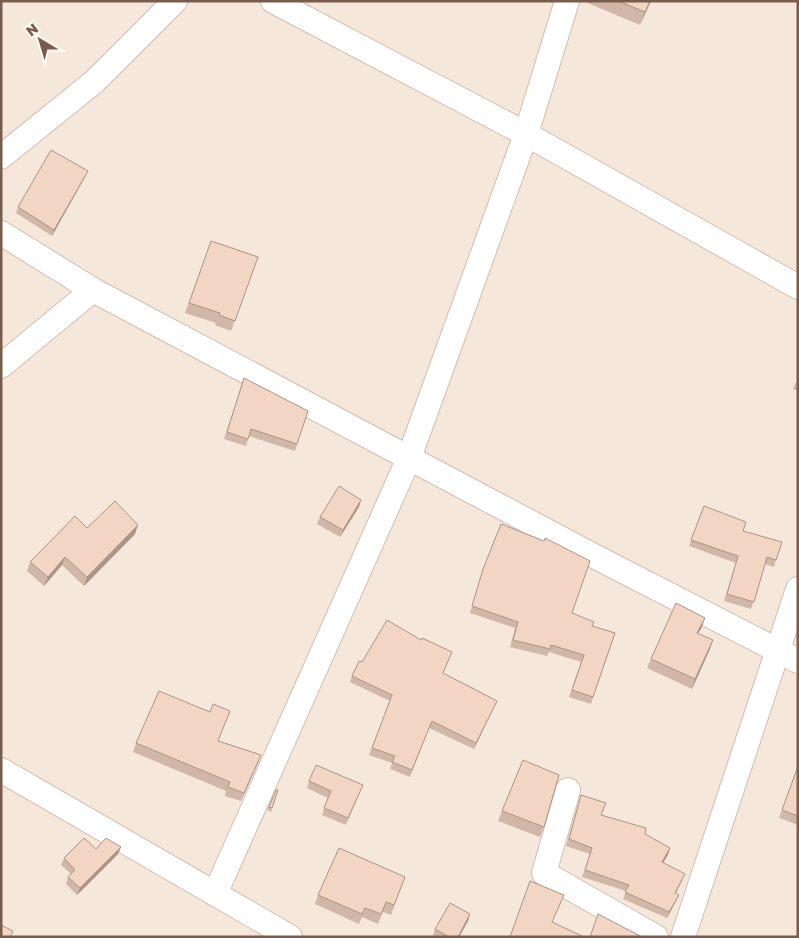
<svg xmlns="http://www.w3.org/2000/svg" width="799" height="938" viewBox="0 0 799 938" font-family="'Golos Text',sans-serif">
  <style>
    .residential { fill: #f5e8da }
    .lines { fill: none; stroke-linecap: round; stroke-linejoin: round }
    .street-casing { stroke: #d1beb0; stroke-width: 26 }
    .street { stroke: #fff; stroke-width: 24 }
    .wall { fill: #d1b7a8 }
    .shaded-wall { fill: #aa9588 }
    .building { fill: #f3d5c3; stroke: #aa9588 }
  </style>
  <rect width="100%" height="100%" fill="#fdf6ec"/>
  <path class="residential" d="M1,1h797v936h-797z"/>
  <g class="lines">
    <g class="street-casing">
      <path id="street" d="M273,1l253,133 272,153
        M1,157l94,-76 80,-80
        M1,233l92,57 316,168 117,-324 41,-133
        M1,366l92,-76
        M1,770l289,167
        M568,790l-24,83 112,64
        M215,894l194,-436 185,98 204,105
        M683,937l115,-348"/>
    </g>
    <use href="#street" class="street"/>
  </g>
  <path class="wall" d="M583,1h68l-11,24z
    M85,177l-33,59 -36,-23 2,-6z
    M211,241l47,16 -27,74 -16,-6 1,-2 -31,-10z
    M244,378l53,66 -2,7 -46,-15 -3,10 -22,-7z
    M798,378v13l-5,-2z
    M361,500l-2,7 -19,30 -23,-13 3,-7z
    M704,506l39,25 33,29 -2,7 -9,-3 -14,45 -27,-8 12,-38 -47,-17z
    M501,524l71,89 20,13 23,7 -24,71 -22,-7 12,-35 -32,-10 -2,4 -37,-9 5,-19 -45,-15 11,-37z
    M87,528l48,6 -51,52 -22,-21 -18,21 -17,-15 3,-9z
    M702,627l-4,6 12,16 -18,40 -45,-21 4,-9z
    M362,662l81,11 54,28 -3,6 -20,42 -45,-21 -19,49 -20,-8 2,-6 -23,-8 21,-54 -40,-19 2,-6z
    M218,741l43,14 -20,46 -16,-5 1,-5 -93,-39 3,-9z
    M798,766v59l-19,-7z
    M309,781l51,11 -14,33 -24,-10 6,-17 -21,-10z
    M276,790h2l-7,22 -4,-2z
    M581,795l20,20 44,19 23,21 -5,7 19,19 -6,12v8l-9,17 -44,-19 3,-8 -44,-14 8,-23 -24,-8z
    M502,811l42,16 -4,10 -42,-16z
    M96,849l22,5 -41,41 -11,-11 2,-7 3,-3 -10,-9 3,-7z
    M405,877l-14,38 -8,-3 -5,12 -16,-7 -3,7 -44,-20 3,-9z
    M470,914l-2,7 -9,16h-25l-1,-1 2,-7z"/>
  <path class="shaded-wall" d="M650,1h1l-11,24 5,-13z
    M88,171l-3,6 -33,59 2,-6z
    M361,500l-2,7 -19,30 3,-7z
    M138,525l-3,9 -51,52 3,-9z
    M65,557l-3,8 -18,21 4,-9z
    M705,618l-3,9 -9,15 4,-9z
    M713,640l-3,9 -18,40 3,-10z
    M497,701l-3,6 -20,42 2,-6z
    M261,755l-3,8 -17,38 3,-8z
    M121,847l-3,7 -41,41 3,-7z
    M670,848l-2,7 -8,13 2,-6z
    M679,895l-3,6 -9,17 2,-6z
    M470,914l-2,7 -9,16h-1z"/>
  <path class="building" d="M618,1h32l-5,11z
    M51,150l37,21 -34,59 -36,-23z
    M211,241l47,16 -23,64 -16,-6 1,-2 -31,-10z
    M244,378l64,33 -11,33 -46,-15 -3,10 -21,-7z
    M339,486l22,14 -18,30 -23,-13z
    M115,501l23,24 -51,52 -22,-20 -17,20 -18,-15 45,-46 12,12z
    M704,506l42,16 -3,9 39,11 -6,18 -9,-3 -13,45 -27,-8 11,-38 -47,-16z
    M501,524l43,17 1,-3 45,23 -18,52 22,9 -2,4 23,7 -22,64 -21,-7 12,-35 -33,-10 -1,4 -37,-9 5,-18 -46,-16 11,-37z
    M676,603l29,15 -8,15 16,7 -18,39 -44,-20z
    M387,620l34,20 1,-2 30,14 -9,21 54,28 -21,42 -44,-22 -20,49 -20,-8 3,-6 -23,-8 20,-53 -40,-19 7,-15 3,1z
    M159,691l51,21 3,-8 17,7 -12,30 43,14 -17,38 -16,-6 2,-5 -94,-39z
    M523,760l36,15 -15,52 -42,-16z
    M316,765l47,20 -15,33 -24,-10 7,-17 -22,-10z
    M798,766v50l-16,-6z
    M276,790h2l-6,18 -3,-1z
    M581,795l25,8 -5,12 45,13 -1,6 25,14 -8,14 23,12 -10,19 4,2 -10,17 -44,-20 4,-7 -44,-15 7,-22 -23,-9z
    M84,838l12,11 10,-11 15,9 -41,41 -12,-11 7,-7 -11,-12z
    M339,848l66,29 -11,28 -8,-3 -5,12 -16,-6 -3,6 -44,-19z
    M530,881l34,14 -12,27 32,15h-74z
    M450,903l20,11 -12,23h-9l-14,-8z
    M598,914l44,23h-52z
    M1,925l12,6 -3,6h-9z"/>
  <rect width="799" height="938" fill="none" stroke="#7a5c4d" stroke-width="5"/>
  <g transform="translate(40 40) rotate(322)" stroke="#fffaf3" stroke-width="4" paint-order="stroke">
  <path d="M0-4L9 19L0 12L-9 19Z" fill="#7a5c4d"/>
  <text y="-8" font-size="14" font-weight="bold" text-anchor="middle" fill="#7a5c4d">N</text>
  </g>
</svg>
